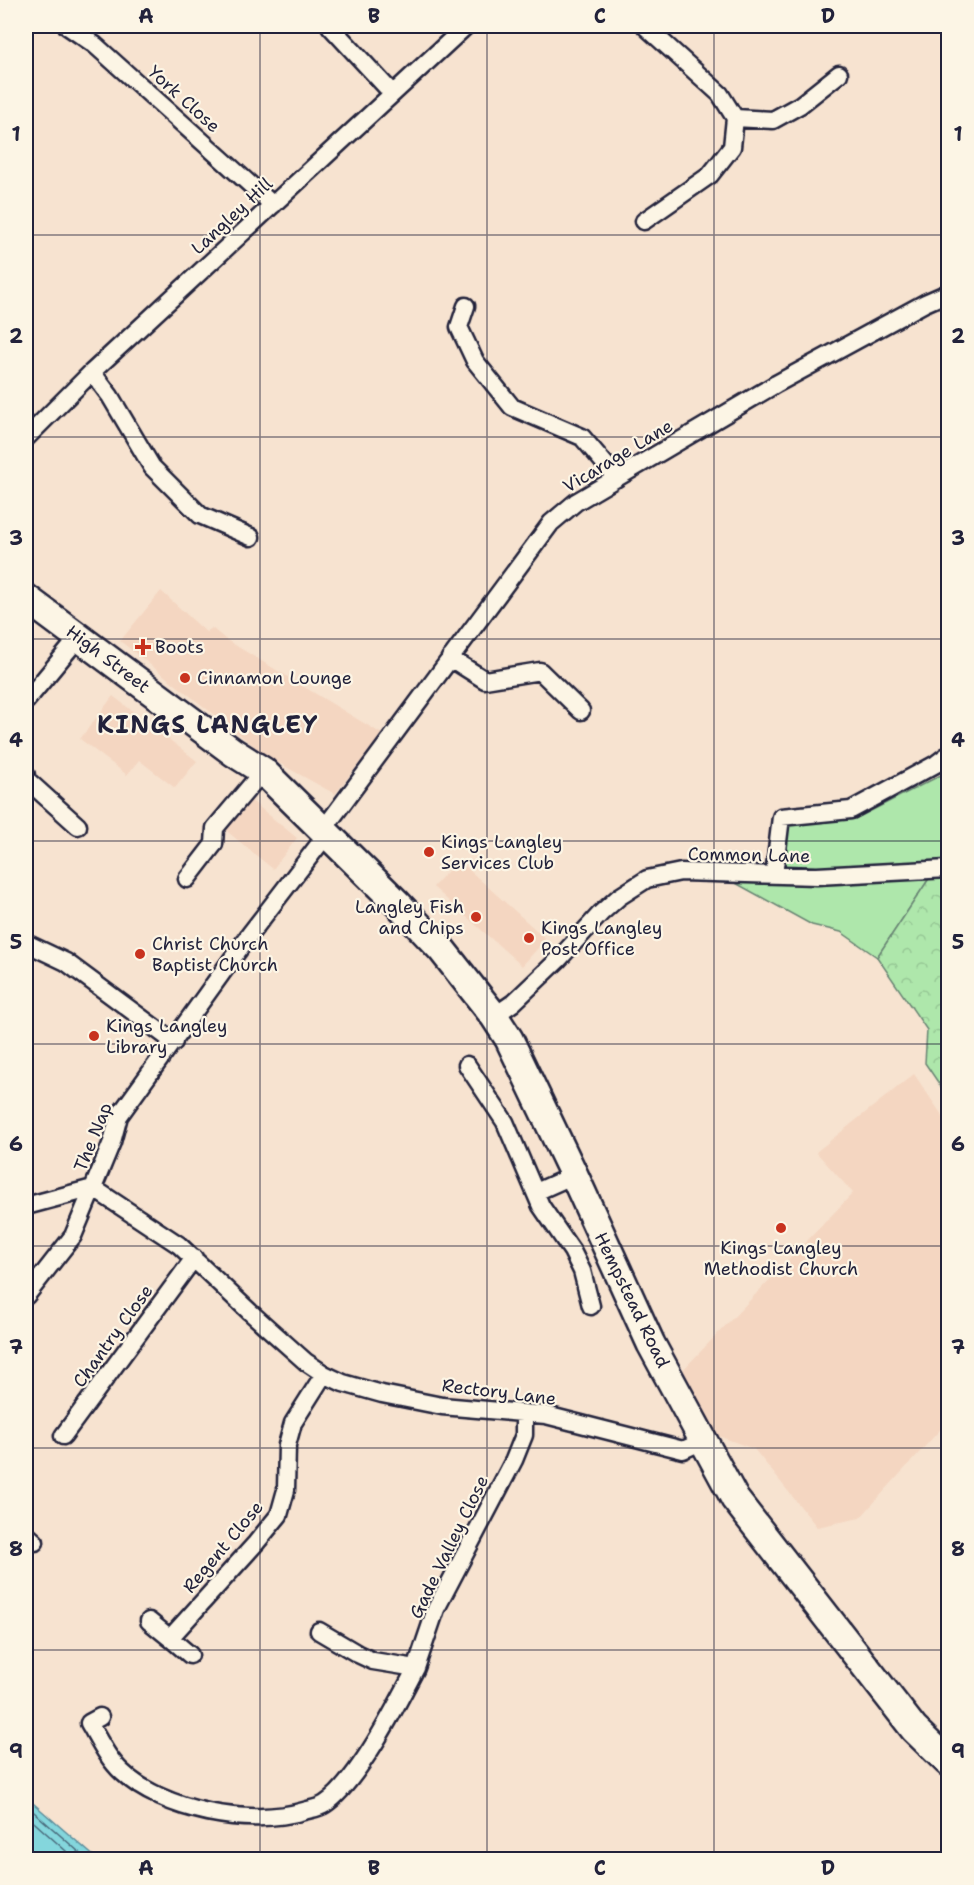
<svg xmlns="http://www.w3.org/2000/svg" width="974" height="1885" viewBox="0 0 974 1885" font-family="'Shantell Sans',sans-serif">
  <style>
    .built { fill: #f4d6c1 }
    .grass { fill: #aee7ab; stroke: #688473; stroke-width: 1.5 }
    .forest { fill: url(#forest-crowns); stroke: #688473; stroke-width: 1.5 }
    .water { fill: #84d6dc; stroke: #5d8e9c; stroke-width: 1.5 }
    .lines { fill: none; stroke-linecap: round; stroke-linejoin: round }
    .shore { stroke: #496a7b; stroke-width: 1.5 }
    .street-casing { stroke: #22223b; stroke-width: 21 }
    .primary-casing { stroke: #22223b; stroke-width: 32 }
    .street { stroke: #fcf5e5; stroke-width: 16 }
    .primary { stroke: #fcf5e5; stroke-width: 27 }
    .grid { fill: none; stroke: #22223b; stroke-width: 1.5; stroke-opacity: 0.55 }
    .poi-dot { fill: #c8321e; stroke: #fcf5e5; stroke-width: 2 }
    .labels { text-anchor: middle; stroke-width: 4.5; stroke-linejoin: round; paint-order: stroke }
    .street-label { font-size: 18px; fill: #22223b; stroke: #fcf5e5 }
    .poi-label { font-size: 18px; fill: #22223b; stroke: #fcf5e5; text-anchor: start }
    .district-label { font-size: 24px; font-weight: bold; letter-spacing: 1.5px; fill: #22223b; stroke: #fcf5e5 }
    .neatline { fill: none; stroke: #22223b; stroke-width: 2 }
    .grid-label { font-size: 20px; text-anchor: middle; font-weight: bold; fill: #22223b }
  </style>
  <defs>
    <pattern id="forest-crowns" width="20" height="18" patternUnits="userSpaceOnUse" patternTransform="scale(1.5)"><rect width="20" height="18" fill="#aee7ab"/><path d="M2 6a3 3 0 1 1 6 0M12 15a3 3 0 1 1 6 0" fill="none" stroke="#95c694"/></pattern>
  </defs>
  <rect width="100%" height="100%" fill="#f7e3d0"/>
  <filter id="ink" filterUnits="userSpaceOnUse"><feTurbulence type="fractalNoise" baseFrequency=".0167" numOctaves="2"/><feDisplacementMap in="SourceGraphic" scale="12" xChannelSelector="R" yChannelSelector="G"/><feConvolveMatrix kernelMatrix="1 2 1 2 8 2 1 2 1" color-interpolation-filters="sRGB"/></filter>
  <g filter="url(#ink)">
    <path class="built" d="M161,591l45,41 6,-4 13,11 157,95 -47,60 -67,-37 -148,-116z
      M113,696l84,65 -22,27 -36,-28 -12,15 -47,-36z
      M248,798l49,40 -24,31 -50,-41z
      M458,860l88,79 -24,27 -89,-79z
      M914,1074l34,50v297l-88,97 -43,9 -63,-78 -41,-15 -34,-60 174,-181 -37,-41z"/>
    <path class="grass" d="M943,774l5,8v68l-71,107 -36,-25 -29,-7 -91,-50 55,3 9,-56 70,-3z"/>
    <path class="forest" d="M948,850v247l-23,-34 2,-33 -50,-73z"/>
    <path class="water" d="M26,1797l71,62h-64l-7,-6z"/>
    <g class="lines">
      <path class="shore" d="M26,1805l62,55
        M26,1815l50,45"/>
      <g class="street-casing">
        <path id="street" d="M67,26l28,19 178,160
          M330,26l62,67
          M735,118l38,2 27,-15 39,-31
          M644,221l66,-46 22,-28 3,-29 -15,-24 -75,-68
          M466,306l-7,21 16,34 37,46 70,30 35,41
          M92,372l18,24 42,71 48,48 51,22
          M26,438l66,-66 374,-346
          M450,658l35,22 55,-9 41,40
          M26,701l53,-64
          M26,775v4l52,47
          M323,830l228,-307 25,-21 200,-118 149,-81 23,-10
          M327,834l-77,100 -131,182 -7,26 -19,46 86,57 71,67 56,50 18,12 19,9 39,11 60,12 104,9 137,35 22,-10
          M774,875l7,-58 70,-7 85,-46 12,-9
          M187,879l27,-35 1,-16 48,-57
          M26,943l40,19 108,80
          M494,1016l19,-13 45,-43 43,-47 18,-16 28,-18 34,-7 136,4 131,-7
          M467,1065l38,57 36,84 31,45 10,20 9,35
          M536,1192l38,-17
          M26,1206l67,-18
          M26,1296l47,-60 20,-48
          M63,1436l131,-178
          M26,1534l9,8
          M149,1621l21,17
          M319,1631l39,23 15,7 43,7 20,-59 78,-149 10,-25v-22
          M190,1655l-20,-17 86,-95 23,-28 7,-25 1,-45 6,-22 31,-49
          M100,1717l-11,6c10,17 19,36 33,49 41,39 128,55 182,39 7,-2 15,-3 21,-7 32,-21 73,-101 91,-136"/>
      </g>
      <g class="primary-casing">
        <path id="primary" d="M26,598l207,154 30,19 135,133 44,46 52,66 15,23 65,136 77,169 84,155 179,230 34,33"/>
      </g>
      <use href="#street" class="street"/>
      <use href="#primary" class="primary"/>
    </g>
  </g>
  <path class="grid" d="M260,26v1834M487,26v1834M714,26v1834M26,235h922M26,437h922M26,639h922M26,841h922M26,1044h922M26,1246h922M26,1448h922M26,1650h922"/>
  <g class="poi-dot">
    <path d="M140 638h6v6h6v6h-6v6h-6v-6h-6v-6h6z"/>
    <circle cx="185" cy="678" r="6"/>
    <circle cx="429" cy="852" r="6"/>
    <circle cx="476" cy="917" r="6"/>
    <circle cx="529" cy="938" r="6"/>
    <circle cx="140" cy="954" r="6"/>
    <circle cx="94" cy="1036" r="6"/>
    <circle cx="781" cy="1228" r="6"/>
  </g>
  <g class="labels">
    <g class="street-label">
      <text transform="translate(184 99) rotate(42)" y="6">York Close</text>
      <text transform="translate(232 216) rotate(-43)" y="6">Langley Hill</text>
      <text transform="translate(618 456) rotate(-31)" y="6">Vicarage Lane</text>
      <text transform="translate(108 659) rotate(37)" y="6">High Street</text>
      <text transform="translate(749 855) rotate(1)" y="6">Common Lane</text>
      <text transform="translate(93 1137) rotate(-68)" y="6">The Nap</text>
      <text transform="translate(632 1300) rotate(64)" y="6">Hempstead Road</text>
      <text transform="translate(113 1336) rotate(-54)" y="6">Chantry Close</text>
      <text transform="translate(499 1392) rotate(7)" y="6">Rectory Lane</text>
      <text transform="translate(223 1547) rotate(-50)" y="6">Regent Close</text>
      <text transform="translate(449 1547) rotate(-64)" y="6">Gade Valley Close</text>
    </g>
    <g class="poi-label">
      <text x="155" y="653">Boots</text>
      <text x="197" y="684">Cinnamon Lounge</text>
      <text x="441" y="848">Kings Langley<tspan x="441" dy="21">Services Club</tspan></text>
      <text x="464" y="913" text-anchor="end">Langley Fish<tspan x="464" dy="21">and Chips</tspan></text>
      <text x="541" y="934">Kings Langley<tspan x="541" dy="21">Post Office</tspan></text>
      <text x="152" y="950">Christ Church<tspan x="152" dy="21">Baptist Church</tspan></text>
      <text x="106" y="1032">Kings Langley<tspan x="106" dy="21">Library</tspan></text>
      <text x="781" y="1254" text-anchor="middle">Kings Langley<tspan x="781" dy="21">Methodist Church</tspan></text>
    </g>
    <g class="district-label">
      <text x="208" y="733">KINGS LANGLEY</text>
    </g>
  </g>
  <rect width="974" height="1885" fill="none" stroke="#fcf5e5" stroke-width="66"/>
  <rect x="33" y="33" width="908" height="1819" class="neatline"/>
  <g class="grid-label">
    <text x="146" y="23">A</text>
    <text x="374" y="23">B</text>
    <text x="600" y="23">C</text>
    <text x="828" y="23">D</text>
    <text x="16" y="141">1</text>
    <text x="958" y="141">1</text>
    <text x="16" y="343">2</text>
    <text x="958" y="343">2</text>
    <text x="16" y="545">3</text>
    <text x="958" y="545">3</text>
    <text x="16" y="747">4</text>
    <text x="958" y="747">4</text>
    <text x="16" y="949">5</text>
    <text x="958" y="949">5</text>
    <text x="16" y="1151">6</text>
    <text x="958" y="1151">6</text>
    <text x="16" y="1354">7</text>
    <text x="958" y="1354">7</text>
    <text x="16" y="1556">8</text>
    <text x="958" y="1556">8</text>
    <text x="16" y="1758">9</text>
    <text x="958" y="1758">9</text>
    <text x="146" y="1875">A</text>
    <text x="374" y="1875">B</text>
    <text x="600" y="1875">C</text>
    <text x="828" y="1875">D</text>
  </g>
</svg>
